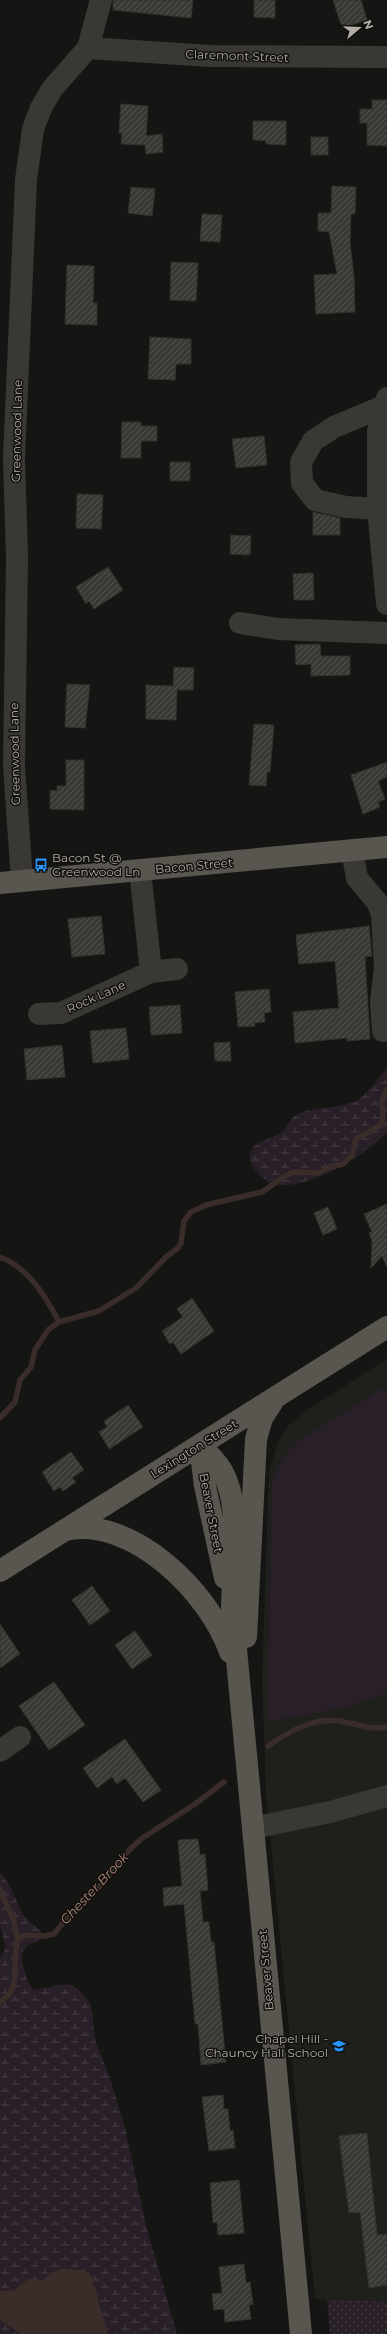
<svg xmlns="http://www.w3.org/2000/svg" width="387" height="2334" viewBox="0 0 387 2334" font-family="Montserrat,sans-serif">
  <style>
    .built { fill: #1f1f1c }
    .grass { fill: #281f28 }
    .wetland { fill: url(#wetland-marsh) }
    .park { fill: url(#park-dots) }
    .water { fill: #3a2d29 }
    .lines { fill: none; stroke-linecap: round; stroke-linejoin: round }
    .stream { stroke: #3a2d29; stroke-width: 5.5 }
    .building { fill: url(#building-hatch); stroke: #31312d }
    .minor { stroke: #3a3834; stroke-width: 22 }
    .major { stroke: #595650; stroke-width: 22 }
    .labels { text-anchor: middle; stroke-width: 3; stroke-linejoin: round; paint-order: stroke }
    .street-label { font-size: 12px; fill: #b6ada4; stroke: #10100e }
    .poi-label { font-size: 12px; fill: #b6ada4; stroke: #10100e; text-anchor: start }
    .water-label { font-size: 13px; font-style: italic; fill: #b38979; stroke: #10100e }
  </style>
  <defs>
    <pattern id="wetland-marsh" width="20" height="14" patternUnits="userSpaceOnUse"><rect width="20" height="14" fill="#281f28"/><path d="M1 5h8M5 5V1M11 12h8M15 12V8" fill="none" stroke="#453d44"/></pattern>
    <pattern id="park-dots" width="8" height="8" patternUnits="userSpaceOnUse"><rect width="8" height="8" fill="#281f28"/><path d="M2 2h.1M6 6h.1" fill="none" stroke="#453d44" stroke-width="1.8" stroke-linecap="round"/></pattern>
    <pattern id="building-hatch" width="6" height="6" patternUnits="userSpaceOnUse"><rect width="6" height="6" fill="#3a3935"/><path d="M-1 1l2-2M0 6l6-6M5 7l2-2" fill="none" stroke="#54534f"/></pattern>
  </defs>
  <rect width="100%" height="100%" fill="#151513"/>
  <path class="built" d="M387,1359v943l-72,-3 -49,-505 -4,-117 7,-205 10,-32 11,-16 19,-15z"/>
  <path class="grass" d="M383,1388l4,6v299l-43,15 -77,14 5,-242 11,-23 15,-16z"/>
  <path class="wetland" d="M387,1068v65c-27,23 -56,44 -92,51 -9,2 -21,2 -29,-4 -12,-8 -25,-26 -9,-36 8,-6 20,-6 27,-14 6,-6 6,-13 16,-17 19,-7 38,-4 56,-12 10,-5 24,-25 31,-33z
    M0,1873c12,11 15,27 23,41 6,9 14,12 19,19v6c-5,3 -13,4 -17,9 -8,9 2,33 8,42l35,-6 9,4 14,16 4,36 14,35 16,53 21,97 31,109h-177v-376l6,-10 -6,-22z"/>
  <path class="park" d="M327,2299l60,3v32h-57z"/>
  <path class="water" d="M62,2269l22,1 7,6 17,58h-87l-21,-14v-29l15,-1 13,-11 15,1 8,-7z"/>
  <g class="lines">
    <path class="stream" d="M0,1257c28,10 46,40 59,65
      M0,1418l15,-16 5,-22 11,-13 4,-17 13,-20 11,-8 40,-11 37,-23 30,-31 12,-9 3,-5 3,-22 7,-9 15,-7 56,-13 23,-16 9,-4 25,1 10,-6 14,-3 9,-9 4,-16 25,-14c5,-12 -3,-25 6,-35
      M268,1746c23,-16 48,-30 77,-24 17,3 23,8 42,5
      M0,1889l13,30 5,20
      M0,2002c24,-13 10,-42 18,-63l8,-4 19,1 9,-2 15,-19 34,-32 21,-28 17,-16 54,-35 29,-22"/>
  </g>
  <path class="building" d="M113,0h80l-2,18 -78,-8z
    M254,0h21v18l-21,-1z
    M333,0h28l6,20 -25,8z
    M372,100h15v46l-20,-1v-22h-7v-14h12z
    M121,104l27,2 -2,30 16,-2 1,18 -17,2 -1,-9 -24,-1 1,-11h-3z
    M253,121h33v24l-20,-1v-3l-13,-1z
    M311,137h17v18h-17z
    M332,186l24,1 -1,27h-4l-1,29 4,33 1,36 -39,2 -2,-39 23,-1 -8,-42 -11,-1v-18h13z
    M131,187l24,2 -3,27 -24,-3z
    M202,214l20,1 -2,27 -20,-1z
    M171,262l27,1 -2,38 -26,-1z
    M67,265l27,1 -1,37h4v22l-32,-1z
    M150,337l41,2v25h-15l-1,16 -27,-1z
    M122,422h19v4h16v15h-16v17h-20z
    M264,436l3,29 -31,3 -4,-29z
    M170,462h20v19h-20z
    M77,494l26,1 -2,34 -25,-1z
    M313,512l27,6v17h-27z
    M231,535l20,1 -1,19 -20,-1z
    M108,567l15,23 -29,19 -5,-8 -3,3 -10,-17z
    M313,573l1,27h-20l-1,-26z
    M320,644l1,12h29v19l-39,1v-12l-15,1 -1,-20z
    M174,667l20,1 -1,22h-16l-1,30 -30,-1v-34l27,1z
    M67,684l23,1 -5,43 -20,-1z
    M254,724l20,1 -4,47h-3l-1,14 -17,-1z
    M66,760h18v50l-34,-1v-19l7,1v-5h9z
    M387,762v15l-9,4 7,18 -7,3 2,5 -17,7 -12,-39z
    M101,916l4,38 -33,3 -4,-38z
    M369,926l3,30 -7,1 5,82 -23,2v-3l-52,5 -2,-31 46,-4 -4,-47 -36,3 -3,-29z
    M269,989l2,23 -7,1 1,9 -11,1 1,3 -17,1 -3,-35z
    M180,1005l2,28 -31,2 -2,-28z
    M126,1028l3,31 -36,4 -3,-32z
    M230,1042l1,19h-16l-1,-18z
    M62,1045l3,32 -38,3 -3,-31z
    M387,1204v63l-5,-11 -11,12 1,-27 -3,-8 3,-1 -8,-18z
    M328,1207l9,22 -14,6 -9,-22z
    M192,1298l22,33 -33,23 -8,-12 -3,2 -8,-13 21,-14 -6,-8z
    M128,1405l15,22 -34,22 -10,-17 8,-5 -3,-6z
    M71,1452l13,18 -12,8 4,4 -13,9 -3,-4 -6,4 -12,-19z
    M92,1586l18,25 -20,14 -18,-25z
    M0,1624l20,30 -20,14z
    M135,1631l17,24 -20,14 -17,-24z
    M54,1682l31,43 -36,25 -30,-44z
    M125,1739l36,51 -18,12 -18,-24 -8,6 -5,-7 -15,11 -14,-20z
    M198,1839l2,16 5,-1 3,36 -8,1 3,31h6l2,20h3l12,120 -25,3 -3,-41h-3l-11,-120 -20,2 -1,-18 19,-2 -4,-46z
    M223,2095l1,14h4l2,22 3,-1 2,18 -26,3 -7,-54z
    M367,2133l10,102 10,-1v51l-18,3 -9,-76 -11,1 -10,-77z
    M239,2180l5,53 -26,2 -1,-13 -4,1 -3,-40z
    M244,2264l2,19 4,-1 3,22 -4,1 2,14 -26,3 -1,-13 -10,1 -2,-16 10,-1 -3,-26z"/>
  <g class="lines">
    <path class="minor" d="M88,48l122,8 177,1
      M387,398l-9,33v78l9,95
      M378,509l-32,-2 -31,-7 -13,-17 -1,-21 12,-21 21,-14 50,-21
      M240,623l38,6 109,4
      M352,850l5,28 20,24 5,12 3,53 -4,35 2,29
      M140,870l11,102
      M22,881l-8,-115 3,-208 -3,-100 12,-278 7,-51 8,-21 11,-19 36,-41 13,-48
      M39,1014l22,-1 90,-41 26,-3
      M0,1751l20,-14
      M253,1828l77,-16 57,-16"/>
    <path class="major" d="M0,883l387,-36
      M200,1446c8,7 16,15 22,25 20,35 11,96 10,136l69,727
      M200,1446l5,40 20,92
      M65,1530c67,-15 145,63 165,122
      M0,1571l387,-244
      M246,1637l10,-198 6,-21 11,-17"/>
  </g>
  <defs>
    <g id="bus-bare" transform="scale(1.08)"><path d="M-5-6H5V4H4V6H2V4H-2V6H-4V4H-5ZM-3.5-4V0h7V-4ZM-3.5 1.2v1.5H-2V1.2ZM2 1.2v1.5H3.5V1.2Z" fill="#2696fb" stroke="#10100e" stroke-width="2.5" paint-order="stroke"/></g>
    <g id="school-bare" transform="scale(1.08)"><path d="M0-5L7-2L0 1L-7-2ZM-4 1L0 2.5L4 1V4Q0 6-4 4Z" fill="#2696fb" stroke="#10100e" stroke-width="2.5" paint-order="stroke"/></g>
  </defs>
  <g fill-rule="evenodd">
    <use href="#bus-bare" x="41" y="865"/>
    <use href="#school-bare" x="339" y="2046"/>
  </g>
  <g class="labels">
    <g class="street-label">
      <text transform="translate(237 56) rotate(2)" y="4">Claremont Street</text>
      <text transform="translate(17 431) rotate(-89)" y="4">Greenwood Lane</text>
      <text transform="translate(15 754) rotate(-91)" y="4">Greenwood Lane</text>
      <text transform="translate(194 866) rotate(-5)" y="4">Bacon Street</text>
      <text transform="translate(96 997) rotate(-24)" y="4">Rock Lane</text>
      <text transform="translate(194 1449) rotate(-32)" y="4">Lexington Street</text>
      <text transform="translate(211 1513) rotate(79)" y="4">Beaver Street</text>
      <text transform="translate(266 1970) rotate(-95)" y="4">Beaver Street</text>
    </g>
    <g class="poi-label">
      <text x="52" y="862">Bacon St @<tspan x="52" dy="14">Greenwood Ln</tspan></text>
      <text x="328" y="2043" text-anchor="end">Chapel Hill -<tspan x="328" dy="14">Chauncy Hall School</tspan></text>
    </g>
    <g class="water-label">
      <text transform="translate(94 1888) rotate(-47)" y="5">Chester Brook</text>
    </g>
  </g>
  <g transform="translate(359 28) rotate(71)" stroke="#10100e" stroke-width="3" paint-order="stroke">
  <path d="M0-3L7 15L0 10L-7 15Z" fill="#b6ada4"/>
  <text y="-6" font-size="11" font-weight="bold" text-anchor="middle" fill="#b6ada4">N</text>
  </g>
</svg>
